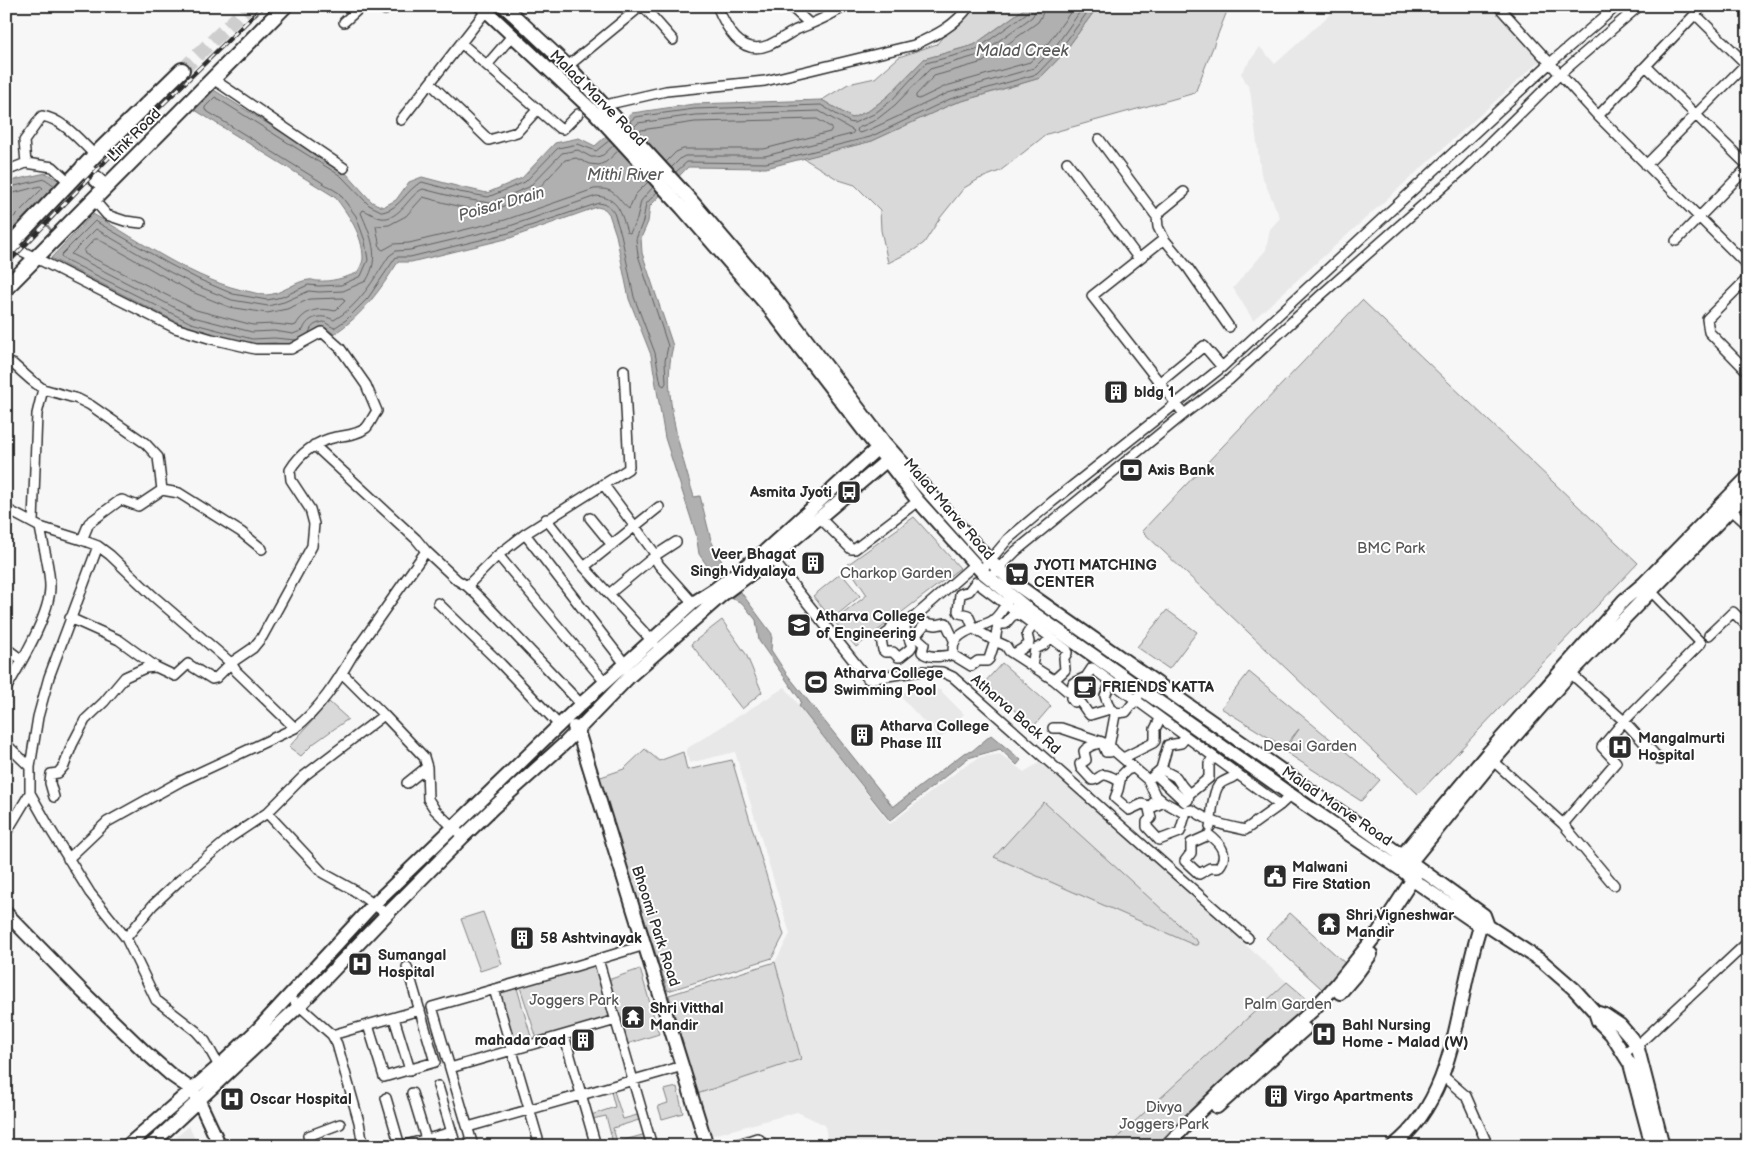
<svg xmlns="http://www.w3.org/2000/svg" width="1754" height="1152" viewBox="0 0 1754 1152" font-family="'Balsamiq Sans',sans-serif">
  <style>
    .built { fill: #e8e8e8 }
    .green { fill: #d9d9d9; stroke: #828282 }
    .water { fill: #b0b0b0; stroke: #7b7b7b }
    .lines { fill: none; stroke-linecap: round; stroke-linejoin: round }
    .shore { stroke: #606060; stroke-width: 1 }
    .stream { stroke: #7b7b7b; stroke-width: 2.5 }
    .primary-tunnel { stroke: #cecece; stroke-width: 14; stroke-dasharray: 14 7; stroke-linecap: butt }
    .street-casing { stroke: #2b2b2b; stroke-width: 12 }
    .secondary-casing { stroke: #2b2b2b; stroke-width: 16 }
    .primary-casing { stroke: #2b2b2b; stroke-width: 18 }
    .street { stroke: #fff; stroke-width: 9 }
    .secondary { stroke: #fff; stroke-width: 12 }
    .primary { stroke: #fff; stroke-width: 14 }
    .rail-casing { stroke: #2b2b2b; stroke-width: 4.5 }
    .rail { stroke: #fff; stroke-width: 2.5; stroke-dasharray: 8; stroke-linecap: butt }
    .labels { text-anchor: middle; stroke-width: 4; stroke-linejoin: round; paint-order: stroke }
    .street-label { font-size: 15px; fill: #2b2b2b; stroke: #fff }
    .poi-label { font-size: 15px; font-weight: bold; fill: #2b2b2b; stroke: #fff; text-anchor: start }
    .park-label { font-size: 15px; fill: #565656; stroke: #fff }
    .water-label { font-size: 16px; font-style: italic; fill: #5a5a5a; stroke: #fff }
  </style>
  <rect width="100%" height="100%" fill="#f7f7f7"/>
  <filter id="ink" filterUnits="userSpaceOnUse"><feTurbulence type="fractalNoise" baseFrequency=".02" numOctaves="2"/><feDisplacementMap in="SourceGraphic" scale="10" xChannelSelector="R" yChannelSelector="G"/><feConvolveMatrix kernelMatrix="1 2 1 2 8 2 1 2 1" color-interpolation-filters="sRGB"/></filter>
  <g filter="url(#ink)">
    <path class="built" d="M1339,6h156l47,53 -289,261 -20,-32 33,-38 4,-21 10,-11 -19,-44 -11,-84 -9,-17 19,-26 15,17z
      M918,686l22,4 24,24 -24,25 -41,-44z
      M785,687l105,137 69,-54 21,-13 20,-3 24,18 18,-11 245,221 -179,164h-280l-3,-21 -28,-13 -87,24 -13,-42 104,-35 -26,-97 15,-28 -55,-182 -46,11 -3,-14z
      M189,1126l9,20h-32z"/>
    <path class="green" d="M966,6h62l-54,39 -50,14 -36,37 -18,14 -18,8 -30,-18 26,-16 27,-6 24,-21 38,-13z
      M1098,6h131l-34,87 -148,41 -47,37 -21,8 -15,9 -24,30 -16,25 -10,7 -26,13 -7,-33 -1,-20 -25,-25 -16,-5 -36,-22 69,-17 80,-37 88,-26 23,-24z
      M1362,300l276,263 -220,231 -276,-263z
      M914,517l46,51 -104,79 -22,-26 33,-26 -20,-30z
      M841,573l19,23 -28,23 -19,-23z
      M1167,610l30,22 -28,37 -32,-22z
      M722,620l24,34 16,38 -20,17 -51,-65z
      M1002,663l49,43 -18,21 -49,-44z
      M1249,672l131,108 -19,21 -77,-50 15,-22 -15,18 -63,-39z
      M329,702l19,17 -35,25 -12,12 -12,-9z
      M645,749l14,12 24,-9 4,18 45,-10 52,175 -12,23 -104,33 -70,-213 26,-9z
      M1044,802l154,140 -1,3h-3l-200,-88z
      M483,912l19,52 -22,7 -19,-52z
      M1290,913l57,52 -25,24 -56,-51z
      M596,960l18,61 -76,21 -19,-58z
      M775,962l26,97 -104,35 -28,-99z
      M640,969l19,65 -32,10 -19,-64z
      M1287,982l26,22 -94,82 -64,60h-47z
      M517,988l15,52 -17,5 -17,-52z
      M677,1087l6,26 -21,6 -4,-13 10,-3 -4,-13z
      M614,1091l9,28 18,-5 1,5 -29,9 4,14 29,-8 2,7 -17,5h-25l7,-3 -7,-27 -14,3 -1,-4 24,-8 -4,-15z"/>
    <path class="water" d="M1028,6h70l-35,48 -23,24 -88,26 -80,37 -106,27 -78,-1 -38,39 -2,16 -7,16 1,15 31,93c-12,46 8,107 21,151l6,-1 11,44 7,15 25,40 29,39 -1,16 15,23 107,134 71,-54 8,-2 19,-16 30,25 -4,5 -17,-16 -32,9 -78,63 -91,-115 2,-5 -42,-60 -3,-21 -14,-17 -13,-6 -30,-43 -3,-20 -31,-96 -14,-83 -22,-56 -13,-64 -7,-21 -4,-5 -8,-2 -87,31 -99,24h-13c-18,28 -35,53 -64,72l-11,-7 -8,3 -2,7 -20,8 -19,-2 -23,1 -41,-10 -21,-6 -138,-70 42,-44c49,28 103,68 158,78 5,1 10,3 15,3 15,0 31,-15 43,-15 3,-1 5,1 8,1 14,1 27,-3 40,-8 2,-4 6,-10 6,-15 0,-23 -15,-44 -28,-61l-140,-87 19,-20 131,82 27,30 11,5 13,-7 13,-18 13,-5 38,10 27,6 35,-15 33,-35 24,-5 16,8 37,-33 62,-9 128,-4 30,18 18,-8 18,-14 36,-37 50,-14z
      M46,173l19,11 -47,45h-12v-45l12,-5z"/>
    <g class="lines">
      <path class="shore" d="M1036,6l-1,6 -3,5 -53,38 -49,14 -35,36 -19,15 -18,8 -1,3 2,2 10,-3 79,-37 86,-25 21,-21 29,-41
        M1044,6l-2,9 -4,7 -55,40 -49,14 -18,19v3l3,1 27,-13 84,-24 19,-20 26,-36
        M629,122l6,-5 59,-8 127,-4 28,17 5,1 20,-9 18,-14 34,-37 50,-13 52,-38 2,-6
        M634,127l4,-4 57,-8 124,-4 35,20 -2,3 -87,22h-80l-4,2 -10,10
        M639,132l2,-2 54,-8 122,-3 15,9 -2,4 -66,17h-81l-7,3 -10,10
        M614,145l-11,10 -6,2h-6l-13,-7 -16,3 -33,34 -39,16 -32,-5 -35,-9c-14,5 -23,32 -42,29 -6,-1 -12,-6 -18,-8l-2,3c10,23 20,45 5,68l-23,10 -24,1 -10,-1 -25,11 -16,4 -36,-6 -37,-15 -29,-15 -70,-41 -25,25 122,63 59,15 22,-1 19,3 10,-4c5,-14 19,-16 31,-10 25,-14 40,-41 55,-64l7,-5 14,-1 97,-23 89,-31c23,2 25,17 31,36l3,1 7,-14 4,-18 12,-14
        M619,150l-13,12 -7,3 -10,-1 -13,-6 -11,2 -31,33 -42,18h-8l-27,-5 -34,-9 -17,19 -17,9 -13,1 4,22 3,2 11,-6 15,-1 96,-23 89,-31c23,-2 22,10 35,20l6,-14 13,-13
        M676,172l11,-10 79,1 104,-26 80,-38 87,-25 22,-23 33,-45
        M6,188l39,-9 10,7
        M6,195l34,-9 3,2 -29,29 -8,1
        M95,239h3l65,37 29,16 37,15 38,6 20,-4 23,-10 33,-1 2,3 -10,10c-16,-4 -31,-1 -39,14l-3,1 -19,-2 -21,1 -57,-15 -111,-56 -1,-3z
        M309,333c2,-8 8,-10 15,-11l10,6 12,-8 22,-22 28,-41h14l99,-24 90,-30 9,2 6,8 7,21 13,63 21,56 6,31 3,2 2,-3 -1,-22 3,-15 -30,-91 -2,-16 7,-18 3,-17 11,-12
        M296,340l-22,-2 -22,1 -61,-16 -129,-65 -1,-3 34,-34 74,43 29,15 35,15 34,6 15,-3 26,-12 11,1 22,-1 20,-9 7,-16 -3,-19 -9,-25 -17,-23 -134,-83v-3l10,-10 126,79 28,29 14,7c18,-4 23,-23 39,-30l37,10 29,5 37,-15 33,-34 20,-4 18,7 14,-11"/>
      <path class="stream" d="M42,219l12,15"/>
      <path class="primary-tunnel" d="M182,70l67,-64"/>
      <g class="street-casing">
        <path id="street" d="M381,6l4,4 3,-4
          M643,6l30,34
          M717,6c9,21 23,51 52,39 9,-4 18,-10 27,-15 16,-7 34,-13 48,-24
          M790,6l20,18
          M1498,6l100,110 150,150
          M1695,14l53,52
          M344,22l18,-16
          M461,43l98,85 4,1 15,-15
          M487,65l25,-29
          M568,66l73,-60
          M1646,66l102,100
          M213,79l131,89
          M430,83l59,57 28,-8 21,-23
          M605,105l61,-14 99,-10 149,-36c22,-10 41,-19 55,-39
          M1598,116l105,-110
          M401,120l85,-109
          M1099,139l58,78
          M1067,162l72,97
          M26,163l27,4 16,15
          M1646,165l102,-103
          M6,171l20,-8 -2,-22 18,-25c21,3 38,25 53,39
          M1184,192l-22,18 -5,7 1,10 6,12 -72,57 92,118
          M93,199l14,16 18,6 16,2
          M1164,239l24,29 41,59
          M1676,241l72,-74
          M6,243l169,85 37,11 43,10h36l31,-17 18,16 26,37 11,26c-4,5 -7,13 -11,17 -9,7 -20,7 -30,9 -19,4 -36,16 -46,33l1,10 19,29 4,15 -2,22 -50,91 -9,11 -22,15 -15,15 -4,1 -24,-15 -13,12 -19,-9 -11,1 -20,9 -21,25 -19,18 -13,25 -8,21 -6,7 -7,1 -1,9 4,14
          M1748,278l-41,41 2,13 39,40
          M13,364l18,16 12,9 35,10 12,6 55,38 13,14 4,33
          M1159,383l45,-37 18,21
          M603,484l53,71 -1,3 4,7 34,38
          M1728,507l20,18
          M6,509l34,18 42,13 16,6 12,9 42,40 79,68 5,8 59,57c24,-18 42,-46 57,-72l74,-105 -10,-12 -102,-94
          M590,518l22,27
          M820,518l31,31h4l63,-48
          M546,519l38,48 70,76
          M33,522l4,-108 6,-25
          M525,534l100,130
          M82,540l7,-17 30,-22 3,-1 16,6 24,-16 17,3 62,39 21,17
          M426,551l31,29 10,6 13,12 101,106
          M498,555l107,127
          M769,555l99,124 52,-8 22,1 11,5 295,261
          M584,567l75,-60
          M981,571l27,-32 44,-37 170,-135 327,-303 68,-58
          M995,572l21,-21 168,-137 45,-34 92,-85 146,-129 92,-91 80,-69
          M467,586l31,-31 27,-21 103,-65 1,-3 -5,-96
          M609,594l47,-39 20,-13
          M1011,595c-5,9 -11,21 -19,26 -11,6 -32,9 -38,22 -1,3 -1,8 -1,12l18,11 7,-5h9l2,-2 6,-18 -21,-12 -6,-14 -9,-2 -1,-2 2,-17 9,-3 7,-9c30,23 61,45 91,68v3l-3,5 1,12 -11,10
          M438,603l63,61 59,62
          M1017,614l-5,2 -7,8h-7l-3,17 11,5 3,5 23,15
          M70,618l49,22 37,27
          M904,626l8,20 -2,3 -10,8h-2l-5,-5h-8l-2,-2c-2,-12 -4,-12 7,-19l2,-5h12l71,-62
          M1709,635l24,-23 15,15
          M1050,638l-6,7 -9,4 -3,17 22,14 18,15
          M6,648l16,12
          M1014,654l14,-9 1,-3 -2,-8 6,-9
          M953,655c-10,1 -24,4 -31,-3l2,-8 -8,-7 1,-3 9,-11 10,2 10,-2 9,19
          M1567,670l57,51 77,-78 -53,-55
          M342,673l42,42
          M6,689c14,-25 44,-74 44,-102 0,-20 -7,-41 -10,-60
          M1110,709l-5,-13 6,-14
          M1117,713l-7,-4 -20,6c-5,-4 -6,-10 -11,-14l-5,1 -3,-4 2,-15 13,-6 6,-9 188,137
          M1053,728h8l41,14 4,10h4l3,-3
          M6,744l24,23v26
          M1109,747l6,-32 2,-2 9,-1 12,-15
          M1123,758l30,-15 2,-2v-12l5,-10
          M1490,758l73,66 51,61
          M30,767l8,-50 11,-40 49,-131
          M1134,768l-7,2 -6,6 -3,14 -3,8 14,12 13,-6 11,3v-4
          M1161,769l15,8 6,9 7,8
          M1155,774l30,28 3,-2 1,-6 20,-16v-14l4,-7
          M1152,777l9,-8 7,-24 13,-2 5,-6
          M1119,781c-4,-2 -10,-7 -16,-6 -5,2 -5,5 -11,5l-11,-12 -1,-4 6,-4 -2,-9c4,-5 15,-9 21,-8l43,37 7,15 9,7 18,10 10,-2c20,13 30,15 53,20l35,-25 11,-10
          M407,783l20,-16
          M1164,802l-15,7 2,9 -4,4v5l12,13 21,-8 6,-20
          M267,813l56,60 29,16 35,25
          M1563,824l53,-62 -14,-15 22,-26 36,39
          M1210,827c2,-11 2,-36 10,-43 4,-4 12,-5 17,-10
          M6,833l24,-40 22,39 38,61 36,45 30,62 40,31 9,10 14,25
          M1209,835c11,8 21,20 9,33h-8l-11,6 -14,-13 6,-8v-10z
          M68,859l39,-37 74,-41 114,-53
          M126,938l27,-33 28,-26 50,-42 36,-24 37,-37 80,-61 40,42 3,10 1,32 7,11 28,27
          M598,959l54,187
          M494,989l46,157
          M295,1002l37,33 5,9 22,78 4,24
          M394,1018l16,52
          M368,1025l16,52 51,-15 -28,-95
          M332,1035l88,-25
          M564,1035l32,111
          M1624,1053l18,-12 106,-99
          M450,1068l166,-48
          M1443,1076l23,20 22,50
          M438,1086l18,60
          M412,1093l16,53
          M386,1098l14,48
          M468,1127l215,-61
          M311,1146l-3,-10 32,-12
          M402,1146l50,-14
          M473,1146l-41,-139 144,-41 69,-21
          M733,1146l24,-8 3,2 2,6"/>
      </g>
      <g class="secondary-casing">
        <path id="secondary" d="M481,6l114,107 87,95 88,101 148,192 63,70 48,39 262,185 112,76 10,9 63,43 12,3
          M504,6l64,60 122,133 87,102 107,141 105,118 23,21 25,18 321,225 126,91 4,11 55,36 31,27 21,23 10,3 15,10 12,14 6,10 25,97
          M574,727l4,4 129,415
          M1397,861l90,-107 137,-154 20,-17 104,-106
          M1405,869l88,-108 77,-87 178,-182
          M6,913l77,79 62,60 26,23 20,14 8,12 21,45
          M1340,993l18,-21 13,-18
          M1595,1012l3,9 13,13 19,30 22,82
          M1217,1107l88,-78
          M127,1146l92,-80 40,-38 114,-123 208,-201 112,-101 22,-14 50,-38 117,-107
          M150,1146l149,-140 88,-92 76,-77 31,-30 71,-64 65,-67 92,-81 50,-37 120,-102
          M1167,1146l25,-27 32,-31 88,-77 24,-26 41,-51 39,-60
          M1393,1146c68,-53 62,-153 90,-228"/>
      </g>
      <g class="primary-casing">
        <path id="primary" d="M83,167l22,20
          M6,249l89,-94 87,-85
          M6,288l279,-282"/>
      </g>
      <use href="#street" class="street"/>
      <use href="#secondary" class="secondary"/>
      <use href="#primary" class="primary"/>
      <g class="rail-casing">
        <path id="rail" d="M6,265l111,-116 146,-143"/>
      </g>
      <use href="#rail" class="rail"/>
    </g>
  </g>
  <defs>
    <g id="building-square" transform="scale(1.25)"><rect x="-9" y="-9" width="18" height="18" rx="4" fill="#2b2b2b" stroke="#fff"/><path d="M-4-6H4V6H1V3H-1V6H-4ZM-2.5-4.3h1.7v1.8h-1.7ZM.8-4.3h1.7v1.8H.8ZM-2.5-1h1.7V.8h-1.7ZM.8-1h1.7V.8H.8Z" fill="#fff"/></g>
    <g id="bank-square" transform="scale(1.25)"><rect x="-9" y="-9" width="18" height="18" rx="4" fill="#2b2b2b" stroke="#fff"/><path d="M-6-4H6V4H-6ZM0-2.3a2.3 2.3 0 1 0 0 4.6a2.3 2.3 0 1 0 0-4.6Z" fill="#fff"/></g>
    <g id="bus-square" transform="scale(1.25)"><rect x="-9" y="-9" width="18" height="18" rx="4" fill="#2b2b2b" stroke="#fff"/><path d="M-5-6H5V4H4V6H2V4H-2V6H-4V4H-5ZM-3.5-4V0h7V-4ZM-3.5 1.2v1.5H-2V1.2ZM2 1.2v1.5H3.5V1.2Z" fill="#fff"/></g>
    <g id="supermarket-square" transform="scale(1.25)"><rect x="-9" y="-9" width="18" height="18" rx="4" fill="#2b2b2b" stroke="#fff"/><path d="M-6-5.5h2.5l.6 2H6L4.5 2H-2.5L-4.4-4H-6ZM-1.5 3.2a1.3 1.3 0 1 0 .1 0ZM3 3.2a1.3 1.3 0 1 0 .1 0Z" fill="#fff"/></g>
    <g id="school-square" transform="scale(1.25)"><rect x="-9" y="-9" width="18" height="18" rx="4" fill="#2b2b2b" stroke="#fff"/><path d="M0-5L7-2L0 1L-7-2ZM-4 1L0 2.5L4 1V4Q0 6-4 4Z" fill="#fff"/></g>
    <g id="stadium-square" transform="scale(1.25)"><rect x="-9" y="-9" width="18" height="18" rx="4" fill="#2b2b2b" stroke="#fff"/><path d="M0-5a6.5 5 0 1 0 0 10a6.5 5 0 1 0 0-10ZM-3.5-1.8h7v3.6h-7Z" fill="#fff"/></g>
    <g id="cafe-square" transform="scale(1.25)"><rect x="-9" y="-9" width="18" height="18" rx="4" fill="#2b2b2b" stroke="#fff"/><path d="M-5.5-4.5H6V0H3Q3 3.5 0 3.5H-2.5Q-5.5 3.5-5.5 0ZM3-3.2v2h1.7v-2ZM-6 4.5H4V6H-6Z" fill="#fff"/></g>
    <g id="hospital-square" transform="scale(1.25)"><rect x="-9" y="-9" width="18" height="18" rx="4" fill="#2b2b2b" stroke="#fff"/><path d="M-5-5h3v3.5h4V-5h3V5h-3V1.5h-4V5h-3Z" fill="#fff"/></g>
    <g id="civic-square" transform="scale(1.25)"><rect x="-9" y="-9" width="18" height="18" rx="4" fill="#2b2b2b" stroke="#fff"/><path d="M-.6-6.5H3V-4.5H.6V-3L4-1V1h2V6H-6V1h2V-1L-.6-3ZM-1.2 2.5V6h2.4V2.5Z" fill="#fff"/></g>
    <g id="temple-square" transform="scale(1.25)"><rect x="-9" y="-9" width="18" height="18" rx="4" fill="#2b2b2b" stroke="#fff"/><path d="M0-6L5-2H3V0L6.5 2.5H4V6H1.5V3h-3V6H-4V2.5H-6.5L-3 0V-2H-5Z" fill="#fff"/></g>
  </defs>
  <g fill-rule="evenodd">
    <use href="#building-square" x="1116" y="392"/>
    <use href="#bank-square" x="1131" y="470"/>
    <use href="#bus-square" x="849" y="492"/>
    <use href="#building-square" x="813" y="563"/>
    <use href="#supermarket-square" x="1017" y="574"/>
    <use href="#school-square" x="799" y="625"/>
    <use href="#stadium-square" x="816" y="682"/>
    <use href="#cafe-square" x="1085" y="687"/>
    <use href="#building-square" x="862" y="735"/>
    <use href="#hospital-square" x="1620" y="747"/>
    <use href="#civic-square" x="1275" y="876"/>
    <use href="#temple-square" x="1329" y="924"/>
    <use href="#building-square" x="522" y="938"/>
    <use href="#hospital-square" x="360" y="964"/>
    <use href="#temple-square" x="633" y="1017"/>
    <use href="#hospital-square" x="1324" y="1034"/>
    <use href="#building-square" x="583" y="1040"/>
    <use href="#building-square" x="1276" y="1096"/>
    <use href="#hospital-square" x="232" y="1099"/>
  </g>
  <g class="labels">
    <g class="street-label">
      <text transform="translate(598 98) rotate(45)" y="5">Malad Marve Road</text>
      <text transform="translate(134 135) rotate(-45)" y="5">Link Road</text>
      <text transform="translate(949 509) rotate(49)" y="5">Malad Marve Road</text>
      <text transform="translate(1016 714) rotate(41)" y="5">Atharva Back Rd</text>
      <text transform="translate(1337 806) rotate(34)" y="5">Malad Marve Road</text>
      <text transform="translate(656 926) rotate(72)" y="5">Bhoomi Park Road</text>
    </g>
    <g class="poi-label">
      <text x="1134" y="397">bldg 1</text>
      <text x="1148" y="475">Axis Bank</text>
      <text x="832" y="497" text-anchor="end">Asmita Jyoti</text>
      <text x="796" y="559" text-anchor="end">Veer Bhagat<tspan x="796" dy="17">Singh Vidyalaya</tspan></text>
      <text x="1034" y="570">JYOTI MATCHING<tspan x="1034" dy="17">CENTER</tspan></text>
      <text x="816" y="621">Atharva College<tspan x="816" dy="17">of Engineering</tspan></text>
      <text x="834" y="678">Atharva College<tspan x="834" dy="17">Swimming Pool</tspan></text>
      <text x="1102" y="692">FRIENDS KATTA</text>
      <text x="880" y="731">Atharva College<tspan x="880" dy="17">Phase III</tspan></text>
      <text x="1638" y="743">Mangalmurti<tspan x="1638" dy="17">Hospital</tspan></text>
      <text x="1292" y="872">Malwani<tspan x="1292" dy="17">Fire Station</tspan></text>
      <text x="1346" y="920">Shri Vigneshwar<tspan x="1346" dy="17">Mandir</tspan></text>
      <text x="540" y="943">58 Ashtvinayak</text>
      <text x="378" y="960">Sumangal<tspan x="378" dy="17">Hospital</tspan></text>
      <text x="650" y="1013">Shri Vitthal<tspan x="650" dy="17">Mandir</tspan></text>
      <text x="1342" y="1030">Bahl Nursing<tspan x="1342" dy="17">Home - Malad (W)</tspan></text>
      <text x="566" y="1045" text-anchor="end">mahada road</text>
      <text x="1294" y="1101">Virgo Apartments</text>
      <text x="250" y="1104">Oscar Hospital</text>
    </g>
    <g class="park-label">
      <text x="1391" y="553">BMC Park</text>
      <text x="896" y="578">Charkop Garden</text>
      <text x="1310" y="751">Desai Garden</text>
      <text x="574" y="1005">Joggers Park</text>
      <text x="1288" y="1009">Palm Garden</text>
      <text x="1164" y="1112">Divya<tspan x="1164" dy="17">Joggers Park</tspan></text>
    </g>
    <g class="water-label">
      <text x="1022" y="56">Malad Creek</text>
      <text x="625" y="180">Mithi River</text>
      <text transform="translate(501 203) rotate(-16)" y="6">Poisar Drain</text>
    </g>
  </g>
  <rect width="1754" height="1152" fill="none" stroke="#fff" stroke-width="25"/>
  <rect x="12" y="12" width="1729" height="1127" fill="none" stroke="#2b2b2b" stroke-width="2" filter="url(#ink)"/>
</svg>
